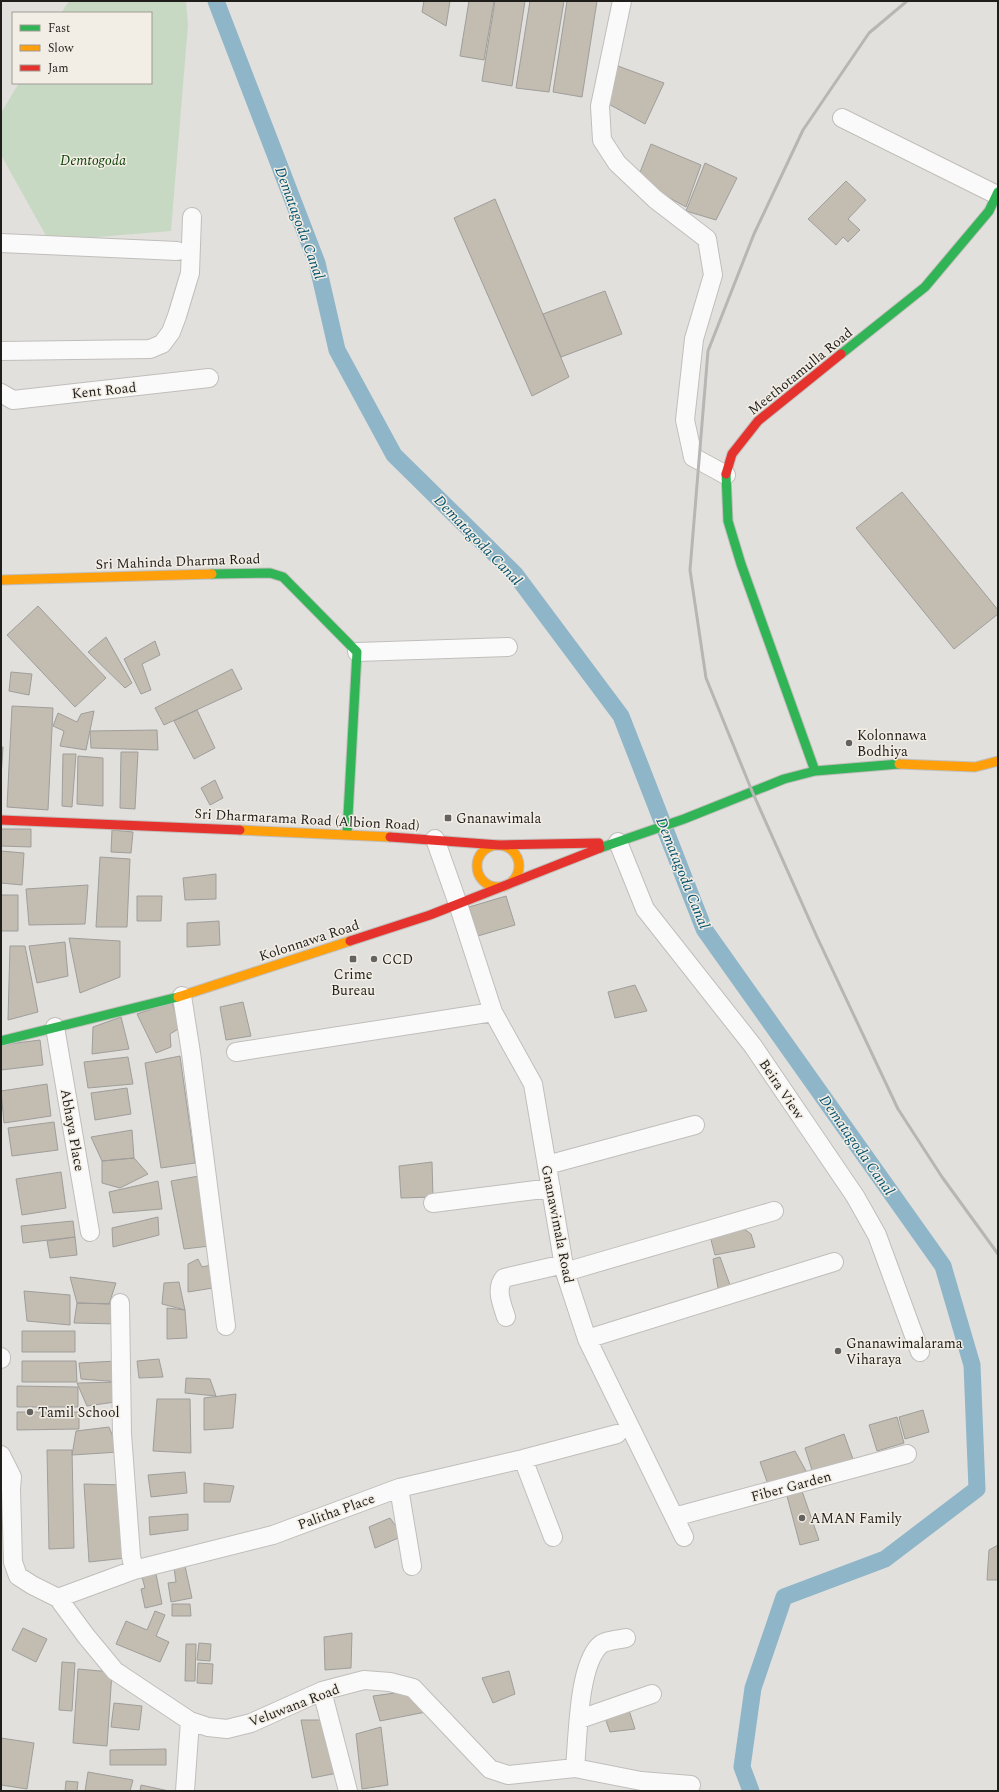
<svg xmlns="http://www.w3.org/2000/svg" width="999" height="1792" viewBox="0 0 999 1792" font-family="Spectral,serif">
  <style>
    .green { fill: #c8d9c3 }
    .lines { fill: none; stroke-linecap: round; stroke-linejoin: round }
    .canal { stroke: #8fb5c8; stroke-width: 17 }
    .building { fill: #c2bcb1; stroke: #9f9e9b }
    .street-casing { stroke: #c0bebb; stroke-width: 20 }
    .fast-casing { stroke: #c0bebb; stroke-width: 11 }
    .slow-casing { stroke: #c0bebb; stroke-width: 11 }
    .jam-casing { stroke: #c0bebb; stroke-width: 11 }
    .street { stroke: #fbfafa; stroke-width: 18 }
    .fast { stroke: #30b455; stroke-width: 9 }
    .slow { stroke: #ff9f0a; stroke-width: 9 }
    .jam { stroke: #e5322d; stroke-width: 9 }
    .rail { stroke: #b7b6b5; stroke-width: 3 }
    .poi-dot { fill: #64625f; stroke: #f3eee5; stroke-width: 1.5 }
    .labels { text-anchor: middle; stroke-width: 3; stroke-linejoin: round; paint-order: stroke }
    .park-label { font-size: 14px; font-style: italic; fill: #0e4107; stroke: #f3eee5 }
    .street-label { font-size: 14px; fill: #201e1b; stroke: #f3eee5 }
    .poi-label { font-size: 14px; fill: #201e1b; stroke: #f3eee5; text-anchor: start }
    .water-label { font-size: 15px; font-style: italic; fill: #05526e; stroke: #f3eee5 }
  </style>
  <rect width="100%" height="100%" fill="#e2e0dc"/>
  <path class="green" d="M69,1h117l2,24 -17,206 -122,10 -48,-86v-42l18,-30h132v-70h-90z"/>
  <g class="lines">
    <path class="canal" d="M216,1l101,262 20,87 57,105 121,119 106,142 83,213 239,337 29,99 5,124 -92,70 -101,38 -31,91 -11,79 9,24"/>
  </g>
  <path class="building" d="M424,1h26l-4,25 -24,-14z
    M469,1h25l-10,59 -24,-4z
    M495,1h30l-13,85 -30,-5z
    M530,1h34l-15,91 -33,-4z
    M567,1h30l-15,96 -29,-5z
    M618,66l46,17 -19,41 -40,-22z
    M651,144l50,21 -15,42 -49,-27z
    M705,163l32,15 -21,42 -30,-9z
    M846,181l20,19 -18,19 12,11 -12,12 -5,-5 -7,8 -28,-26z
    M495,199l74,178 -37,19 -78,-178z
    M605,291l17,43 -61,23 -18,-43z
    M902,492l96,118v4l-44,35 -98,-121z
    M38,606l68,72 -31,29 -68,-72z
    M106,637l26,46 -7,5 -37,-36z
    M155,641l5,14 -18,9 9,26 -10,4 -17,-35z
    M232,669l10,20 -78,36 -9,-17z
    M11,672l21,2 -3,21 -20,-4z
    M12,706l41,2 -5,102 -41,-3z
    M197,710l18,38 -21,11 -20,-38z
    M94,711l-8,39 -26,-4 4,-15 -11,-5 5,-13 19,9 4,-8z
    M157,730l1,20 -67,-2 -1,-17z
    M1,747h2l-2,31z
    M121,752h17l-3,57 -15,-1z
    M63,754h13l-4,53 -10,-1z
    M78,756l25,2v48l-26,-2z
    M215,780l8,18 -13,7 -9,-17z
    M1,829h30v18l-30,-1z
    M112,830l21,2 -2,21 -20,-1z
    M1,851l23,2 -2,32 -21,-2z
    M100,857l30,2 -3,68h-31z
    M216,874v25l-31,1 -2,-22z
    M88,885l-3,39 -56,1 -3,-36z
    M1,895h17v36h-17z
    M137,896h25l-1,25h-24z
    M506,896l9,29 -37,11 -9,-29z
    M219,921l1,24 -33,2v-24z
    M69,938l51,3v36l-40,16z
    M65,942l3,34 -31,7 -8,-37z
    M10,946h15l13,66 -30,8z
    M635,985l12,26 -32,7 -7,-26z
    M172,1002l8,26 -10,6 1,13 -15,6 -19,-39z
    M243,1002l8,34 -25,4 -6,-33z
    M121,1017l8,32 -37,5 1,-27z
    M40,1040l3,25 -42,5v-25z
    M180,1056l15,107 -34,5 -16,-105z
    M128,1057l5,27 -45,4 -4,-26z
    M47,1084l4,32 -47,7 -3,-32z
    M127,1088l4,26 -36,6 -4,-27z
    M54,1122l4,28 -46,6 -4,-28z
    M132,1130l2,28 -32,3 -11,-24z
    M134,1158l14,16 -28,14 -18,-5v-22z
    M432,1162l1,35 -32,1 -2,-32z
    M61,1172l5,36 -44,7 -6,-36z
    M199,1176l11,70 -26,3 -13,-68z
    M158,1181l4,28 -49,4 -4,-21z
    M158,1217l1,18 -46,12 -1,-19z
    M73,1221l2,16 -52,6 -2,-17z
    M737,1224l14,10 4,13 -40,8 -6,-23z
    M75,1237l2,18 -27,3 -3,-17z
    M720,1257l10,28 -12,3 -5,-29z
    M198,1259l4,8 14,-3 -3,24 -25,4v-28z
    M70,1277l46,6 -7,21 -32,-1z
    M179,1282l6,28 -23,-6 2,-21z
    M24,1291l46,4v30l-43,-4z
    M77,1303l39,1 2,20 -44,-1z
    M167,1308l18,2 2,28 -20,1z
    M22,1331h53v21h-53z
    M159,1359l4,18 -24,1 -2,-17z
    M22,1361h54l1,21h-55z
    M116,1361l4,21 -39,-3 -2,-16z
    M186,1378l24,1 6,17 -31,-3z
    M120,1382l2,19 -35,5 -10,-23z
    M17,1386l61,1v20h-61z
    M236,1394l-3,34 -29,2v-32z
    M157,1399h33l1,54 -38,-2z
    M923,1410l6,22 -24,7 -6,-22z
    M17,1412h62v17l-62,1z
    M897,1417l7,26 -27,8 -8,-26z
    M109,1427l10,25 -47,3 4,-24z
    M844,1434l10,28 -40,14 -9,-28z
    M47,1450h25l2,98 -25,1z
    M795,1451l11,20 -37,16 -9,-25z
    M185,1472l2,21 -36,4 -3,-22z
    M204,1483l30,3 -4,16h-26z
    M84,1484l41,1 1,73 -37,4z
    M802,1491l17,49 -19,5 -13,-49z
    M188,1514v16l-38,5 -1,-18z
    M390,1518l13,18 -28,12 -6,-21z
    M998,1545v35h-11l2,-30z
    M185,1566l7,32 -21,4 -3,-19 8,-1 -2,-14z
    M156,1574l6,30 -17,4 -4,-19 4,-1 -3,-11z
    M172,1604h18l1,12h-19z
    M155,1611l10,4 -9,21 13,6 -9,20 -44,-18 10,-23 21,9z
    M23,1628l24,11 -11,23 -24,-12z
    M352,1633l-1,35 -26,2 -1,-33z
    M199,1643l12,1 -1,17 -13,-1z
    M186,1644h10l-1,37h-10z
    M62,1662l13,1 -3,48 -13,-1z
    M198,1663l15,1 -1,20 -15,-1z
    M78,1669l34,3 -5,74 -34,-3z
    M509,1671l6,23 -22,9 -11,-25z
    M410,1691l16,21 -46,9 -7,-25z
    M114,1703l28,3 -3,24 -28,-3z
    M628,1707l7,22 -25,3 -7,-20z
    M301,1720h24l13,53 -26,5z
    M381,1727l7,58 -26,4 -6,-55z
    M1,1738l33,5 -7,46 -26,-4z
    M166,1749v16h-56v-15z
    M88,1772l45,8 -3,11h-45z
    M66,1781l12,1 -1,9h-12z
    M141,1785l28,6h-29z"/>
  <g class="lines">
    <g class="street-casing">
      <path id="street" d="M622,1l-22,105 2,34 15,23 38,36 52,40 6,36 -19,64 -9,81 8,37 33,18
        M842,118l155,77
        M1,243l176,8
        M1,351l149,-2 12,-5 9,-12 6,-16 13,-43 2,-56
        M1,393l12,7 196,-22
        M357,652l151,-5
        M435,839l23,65 35,108 40,72 32,188 22,67 97,198
        M618,842l27,67 108,137 102,150 22,39 43,117
        M182,996l9,57 35,273
        M55,1027l35,205
        M236,1052l257,-40
        M547,1165l148,-40
        M433,1203l118,-15
        M565,1272l209,-61
        M120,1303l2,131 9,122 3,14
        M506,1317c-4,-13 -11,-28 -2,-39l60,-14
        M587,1339l247,-77
        M1,1359v-2
        M1,1455l11,22 -1,12
        M523,1459l30,78
        M1,1478l10,11 2,73 5,14 14,9 26,13 28,38 29,35 75,50 18,6 19,2 24,-6 71,-32 42,-11 26,2 23,6 77,81 18,6 67,-7 66,13 50,4
        M399,1488l13,78
        M674,1517l233,-63
        M58,1598l76,-28 139,-35 126,-47 124,-29 94,-25
        M322,1691l26,100
        M580,1719l72,-25
        M575,1768c3,-31 3,-100 24,-122 6,-6 19,-6 27,-8
        M185,1791l5,-70"/>
    </g>
    <g class="fast-casing">
      <path id="fast" d="M841,354l84,-67 64,-76 9,-19
        M726,474l2,47 13,43 74,207
        M212,574l58,-1 13,4 74,75 -10,182
        M600,848l84,-29 100,-40 31,-8 84,-7
        M1,1041l177,-44"/>
    </g>
    <g class="slow-casing">
      <path id="slow" d="M1,580l211,-6
        M899,764l76,3 23,-6
        M240,830l150,7
        M477 866a21 21 0 1 1 42 0a21 21 0 1 1-42 0Z
        M178,997l172,-56"/>
    </g>
    <g class="jam-casing">
      <path id="jam" d="M726,474l6,-20 26,-33 83,-67
        M1,820l239,10
        M390,837l109,8 100,-2
        M350,941l80,-26 170,-67"/>
    </g>
    <use href="#street" class="street"/>
    <use href="#fast" class="fast"/>
    <use href="#slow" class="slow"/>
    <use href="#jam" class="jam"/>
    <path class="rail" d="M907,1l-38,32 -66,97 -49,104 -46,117 -18,219 16,108 46,113 65,146 81,172 44,68 56,77"/>
  </g>
  <g class="poi-dot">
    <circle cx="849" cy="743" r="4"/>
    <rect x="444" y="814" width="8" height="8" rx="2"/>
    <rect x="349" y="955" width="8" height="8" rx="2"/>
    <circle cx="374" cy="959" r="4"/>
    <circle cx="838" cy="1351" r="4"/>
    <circle cx="30" cy="1412" r="4"/>
    <circle cx="802" cy="1518" r="4"/>
  </g>
  <g class="labels">
    <g class="park-label">
      <text x="93" y="165">Demtogoda</text>
    </g>
    <g class="street-label">
      <text transform="translate(800 371) rotate(-39)" y="5">Meethotamulla Road</text>
      <text transform="translate(104 390) rotate(-6)" y="5">Kent Road</text>
      <text transform="translate(178 561) rotate(-2)" y="5">Sri Mahinda Dharma Road</text>
      <text transform="translate(307 819) rotate(3)" y="5">Sri Dharmarama Road (Albion Road)</text>
      <text transform="translate(309 940) rotate(-18)" y="5">Kolonnawa Road</text>
      <text transform="translate(782 1089) rotate(56)" y="5">Beira View</text>
      <text transform="translate(73 1130) rotate(80)" y="5">Abhaya Place</text>
      <text transform="translate(558 1224) rotate(79)" y="5">Gnanawimala Road</text>
      <text transform="translate(791 1486) rotate(-15)" y="5">Fiber Garden</text>
      <text transform="translate(336 1511) rotate(-20)" y="5">Palitha Place</text>
      <text transform="translate(294 1705) rotate(-21)" y="5">Veluwana Road</text>
    </g>
    <g class="poi-label">
      <text x="857" y="740">Kolonnawa<tspan x="857" dy="16">Bodhiya</tspan></text>
      <text x="456" y="823">Gnanawimala</text>
      <text x="382" y="964">CCD</text>
      <text x="353" y="979" text-anchor="middle">Crime<tspan x="353" dy="16">Bureau</tspan></text>
      <text x="846" y="1348">Gnanawimalarama<tspan x="846" dy="16">Viharaya</tspan></text>
      <text x="38" y="1417">Tamil School</text>
      <text x="810" y="1523">AMAN Family</text>
    </g>
    <g class="water-label">
      <text transform="translate(300 223) rotate(70)" y="5">Dematagoda Canal</text>
      <text transform="translate(478 540) rotate(46)" y="5">Dematagoda Canal</text>
      <text transform="translate(683 873) rotate(68)" y="5">Dematagoda Canal</text>
      <text transform="translate(857 1145) rotate(55)" y="5">Dematagoda Canal</text>
    </g>
  </g>
  <rect width="999" height="1792" fill="none" stroke="#201e1b" stroke-width="4"/>
  <rect x="12" y="12" width="140" height="72" fill="#f3eee5" stroke="#9f9b94"/>
  <rect x="20" y="25" width="20" height="6" fill="#30b455" stroke="#9f9b94"/>
  <text x="48" y="32" font-size="12" fill="#201e1b">Fast</text>
  <rect x="20" y="45" width="20" height="6" fill="#ff9f0a" stroke="#9f9b94"/>
  <text x="48" y="52" font-size="12" fill="#201e1b">Slow</text>
  <rect x="20" y="65" width="20" height="6" fill="#e5322d" stroke="#9f9b94"/>
  <text x="48" y="72" font-size="12" fill="#201e1b">Jam</text>
</svg>
